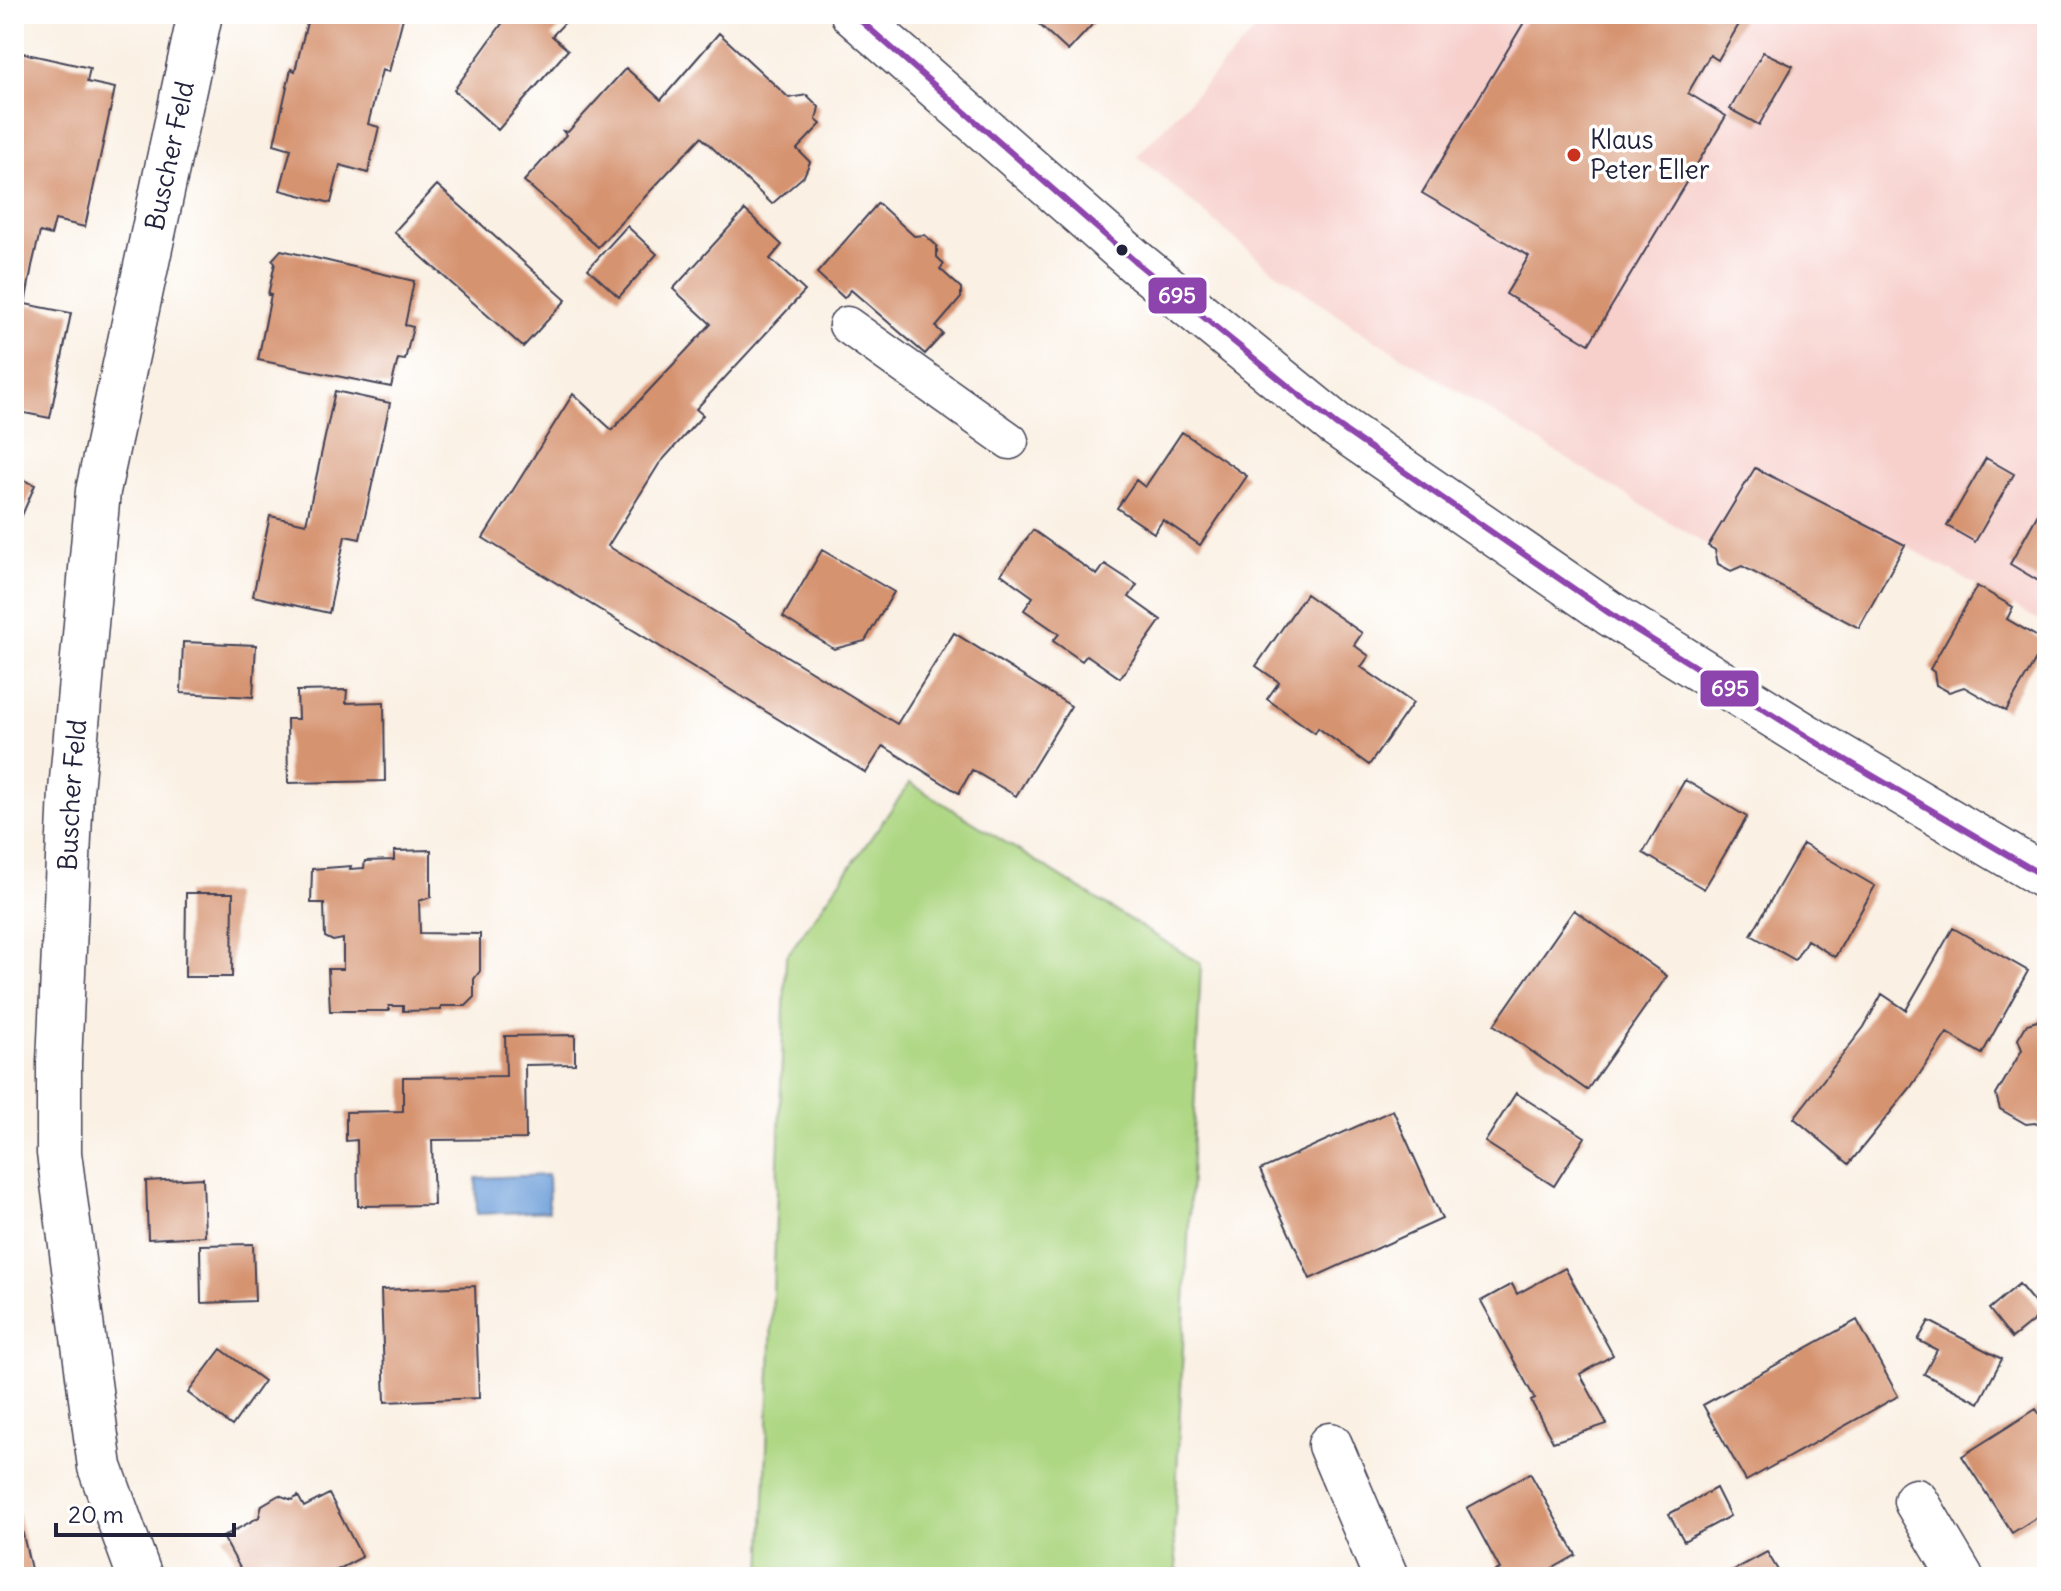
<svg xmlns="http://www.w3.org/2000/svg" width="2061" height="1591" viewBox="0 0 2061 1591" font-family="Delius,sans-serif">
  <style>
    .built { fill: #f7d0cc }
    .green { fill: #aed783; stroke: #687c5f; stroke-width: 2 }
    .water { fill: #6fa0da; stroke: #48618a; stroke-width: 2 }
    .building { fill: #d5936f }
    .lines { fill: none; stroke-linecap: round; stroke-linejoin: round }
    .lane-casing { stroke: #424154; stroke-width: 39 }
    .street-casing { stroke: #424154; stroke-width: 47 }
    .lane { stroke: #fff; stroke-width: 36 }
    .street { stroke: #fff; stroke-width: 44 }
    .bus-1-casing { stroke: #fff; stroke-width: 12 }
    .bus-1 { stroke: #8e44ad; stroke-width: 6 }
    .poi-dot { fill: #c8321e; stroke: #fff; stroke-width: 3 }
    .bus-dot { fill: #22223b; stroke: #fff; stroke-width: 3 }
    .labels { text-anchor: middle; stroke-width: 7; stroke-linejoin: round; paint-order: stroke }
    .poi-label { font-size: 26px; fill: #22223b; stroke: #fff; text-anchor: start }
    .street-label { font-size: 26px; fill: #22223b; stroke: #fff }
    .line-badge { stroke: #fff; stroke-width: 3 }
    .badge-label { font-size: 22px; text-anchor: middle; font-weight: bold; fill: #fff }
  </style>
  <rect width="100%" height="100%" fill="#fff"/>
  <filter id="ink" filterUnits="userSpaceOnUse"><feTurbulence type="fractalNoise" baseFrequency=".0125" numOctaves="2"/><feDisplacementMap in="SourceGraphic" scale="16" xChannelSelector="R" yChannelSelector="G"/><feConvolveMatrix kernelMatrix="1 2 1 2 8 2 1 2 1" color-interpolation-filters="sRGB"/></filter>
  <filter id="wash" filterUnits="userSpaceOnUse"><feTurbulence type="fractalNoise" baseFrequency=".006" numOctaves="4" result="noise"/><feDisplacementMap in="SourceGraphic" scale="32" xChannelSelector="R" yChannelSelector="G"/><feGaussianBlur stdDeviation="1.8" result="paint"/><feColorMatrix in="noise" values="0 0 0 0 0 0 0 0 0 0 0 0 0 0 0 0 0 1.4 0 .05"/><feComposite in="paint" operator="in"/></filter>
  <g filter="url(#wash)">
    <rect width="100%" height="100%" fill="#faf0e3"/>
    <path class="built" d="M1271,14h776v611l-142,-80 -150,-77 -47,78 -346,-214 -95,-66 -130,-110z"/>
    <path class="green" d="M910,783l291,181 -27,574 4,39h-416l24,-620z"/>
    <path class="water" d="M548,1175l1,36 -72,3 -1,-36z"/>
    <g id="blocks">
      <path class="building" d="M309,14h95l-15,58 -7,-2 -14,54 11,3 -11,46 -28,-8 -9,38 -51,-13 11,-41 -17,-5 17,-75 4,2z
        M509,14h64l-21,22 16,14 -70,80 -44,-40z
        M1028,14h74l-34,37z
        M1529,14h112l5,3 2,-3h97l-27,46 -8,-5 -22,38 38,23 -137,228 -83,-50 23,-38 -107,-63z
        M719,33l70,65 18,-3 12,12 -3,13 5,4 -24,25 13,13 -6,14 -32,28 -71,-67 -103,110 -74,-66 42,-46 -3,-4 5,1 58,-64 35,32z
        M18,52l72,16 -3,14 28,6 -30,139 -30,-7 -4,15 -11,-3 -8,34 -7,38 46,9 -21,105 -36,-7v-350z
        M1763,52l30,14 -34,59 -29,-16z
        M437,185l129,115 -43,47 -129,-115z
        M878,203l36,33 11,-1 12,11v11l7,7 -4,5 21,19v10l-25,29 7,7 -18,20 -74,-64 -7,8 -27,-25z
        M745,210l37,35 -12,14 35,32 -109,118 7,6 -44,49 -51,82 289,178 57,-91 117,73 -55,90 -44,-26 -13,23 -76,-47 -17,27 -383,-235 90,-144 39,36 99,-106 -38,-35z
        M627,226l30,28 -38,43 -31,-28z
        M281,250l133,31 -9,44 8,2 -8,33 -7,-1 -7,28 -133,-27 13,-65h-3l7,-32 -3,-3z
        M335,391l55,12 -30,136 -15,-3 -16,77 -76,-17 17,-80 36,8z
        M1182,432l65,44 -47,69 -37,-25 -9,13 -37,-25 19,-28 9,7z
        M1986,458l28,16 -39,68 -28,-16z
        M1755,468l150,77 -46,83 -117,-62 -11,5 -13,-7 -3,-14 -7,-4z
        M14,476l21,9 -21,49z
        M2047,498v88l-37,-22z
        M1033,530l64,45 8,-11 32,21 -8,12 32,23 -41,58 -33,-23 -5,6 -29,-20 6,-7 -35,-24 9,-13 -32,-23z
        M822,550l72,42 -29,49 -31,8 -51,-32z
        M1977,586l36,21 -6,12 39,23 -40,69 -42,-24 -15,5 -13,-7 -2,-13 -4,-3z
        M1306,594l56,39 -8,12 15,11 -8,11 52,36 -44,62 -51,-37 -3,5 -48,-34 12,-17 -23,-16z
        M183,642l73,3 -3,52 -72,-4z
        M347,690l-1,13 38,-1 1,79 -97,2 -1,-64h11l-1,-28z
        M1685,780l62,37 -43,72 -61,-36z
        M1803,844l72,42 -40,71 -28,-17 -12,20 -44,-25z
        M431,850v47l-12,4 1,32 60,1v37l-6,8v19l-8,8h-25v4l-38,1v-5h-14v5h-59l-2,-42h15v-30l-10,2 -8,-4 -1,-34h-13l1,-34 39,-3 -1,3 14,-1 1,-7 29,-1v-9z
        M186,893h47l-1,84h-47z
        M1574,910l93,66 -80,114 -93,-65z
        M1953,928l75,43 -46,83 -35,-21 -36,54 -62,77 -55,-46 70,-91 18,-33 24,16z
        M2047,1010v119l-12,-6 -9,1 -26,-15 -4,-14 26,-45 -4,-11 9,-15 10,-3z
        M575,1035v29l-50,1 1,74 -94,1 2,65 -76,1 -1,-66 -11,1v-29l57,-1v-34l103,-1 -1,-40z
        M1516,1093l69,44 -31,49 -69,-44z
        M1393,1110l49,109 -132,60 -50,-109z
        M203,1178l2,58 -57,3 -2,-58z
        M253,1244l2,57 -54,2 -1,-58z
        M1565,1268l48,87 -33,19 27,50 -54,18 -22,-41 4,-2 -54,-98 31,-17 5,10z
        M2019,1284l24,29 -31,25 -23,-29z
        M475,1286l4,112 -94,4 -4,-112z
        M1857,1320l41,76 -152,85 -43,-76z
        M1929,1321l73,38 -23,44 -55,-29 13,-24 -19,-10z
        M221,1349l43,32 -32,45 -44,-33z
        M2036,1409l11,16v86l-35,22 -50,-77z
        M1530,1473l46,82 -31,18 2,4h-63l16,-8 -33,-61z
        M1716,1488l14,28 -46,25 -15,-27z
        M329,1494l33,63 -38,20h-79l-22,-40 36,-20 3,-12 17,-10 13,5 6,-4 6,11z
        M15,1500l16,69v8h-17z
        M1767,1552l15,25h-61z"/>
    </g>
  </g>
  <g filter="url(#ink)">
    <use href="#blocks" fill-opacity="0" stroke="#424154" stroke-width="2"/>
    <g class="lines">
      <g class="lane-casing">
        <path id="lane" d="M847,325l163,116"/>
      </g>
      <g class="street-casing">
        <g id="street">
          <path d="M853,14l284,249 198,161 274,189 210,131 228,134"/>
          <path d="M1330,1445l56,132"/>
          <path d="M1916,1501l45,76"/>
          <path id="s1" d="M140,1577l-40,-110 -41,-314v-90l12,-272 27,-300 102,-477"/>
        </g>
      </g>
      <use href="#lane" class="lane"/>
      <use href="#street" class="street"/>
      <g class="bus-1-casing">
        <path id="bus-1" d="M853,14l284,249 198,161 274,189 210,131 228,134"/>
      </g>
      <use href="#bus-1" class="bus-1"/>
    </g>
  </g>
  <circle class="poi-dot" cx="1574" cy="155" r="8"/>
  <circle class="bus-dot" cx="1122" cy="250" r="7"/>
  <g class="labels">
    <g class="poi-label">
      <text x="1590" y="149">Klaus<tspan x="1590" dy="30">Peter Eller</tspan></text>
    </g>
    <g class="street-label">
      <text dy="9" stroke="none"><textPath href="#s1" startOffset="1440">Buscher Feld</textPath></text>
      <text dy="9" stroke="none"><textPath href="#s1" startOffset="792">Buscher Feld</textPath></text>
    </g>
  </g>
  <g class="line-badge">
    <rect x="1147" y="276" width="61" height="39" rx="8" fill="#8e44ad"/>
    <rect x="1699" y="669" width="61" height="39" rx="8" fill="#8e44ad"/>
  </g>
  <g class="badge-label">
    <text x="1177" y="303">695</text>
    <text x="1730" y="696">695</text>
  </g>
  <rect width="2061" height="1591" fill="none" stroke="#fff" stroke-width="48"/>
  <path d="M56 1523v12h178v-12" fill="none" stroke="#22223b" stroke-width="4"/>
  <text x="68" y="1523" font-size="24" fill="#22223b" stroke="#ffffff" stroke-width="6" paint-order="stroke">20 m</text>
</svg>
